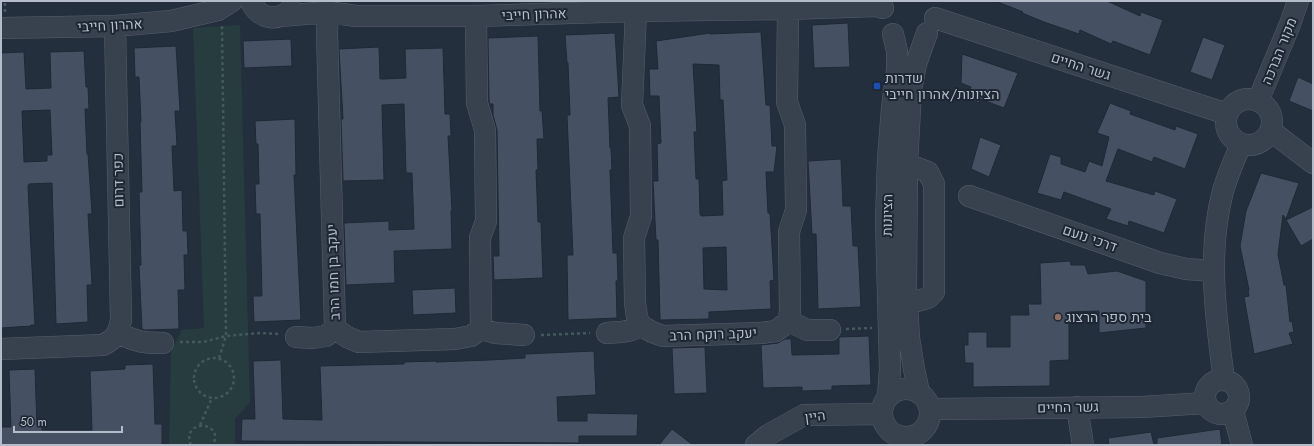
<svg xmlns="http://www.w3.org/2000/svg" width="1314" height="446" viewBox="0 0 1314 446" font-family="Jost,Heebo,sans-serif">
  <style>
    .green { fill: #263c3f }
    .building { fill: #455162; stroke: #1f2835; fill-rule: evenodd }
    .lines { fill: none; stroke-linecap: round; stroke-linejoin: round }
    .minor-casing { stroke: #565f6c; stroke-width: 22 }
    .path { stroke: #44595c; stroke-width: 2.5; stroke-dasharray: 3 3; stroke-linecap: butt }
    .minor { stroke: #38414e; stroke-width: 21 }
    .transit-dot { fill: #1a4fb4; stroke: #1d2633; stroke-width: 1.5 }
    .education-dot { fill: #8d6e63; stroke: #1d2633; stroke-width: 1.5 }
    .labels { text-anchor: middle; stroke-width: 4; stroke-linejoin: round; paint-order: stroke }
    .street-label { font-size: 14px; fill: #b4bcc9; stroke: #1d2633 }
    .poi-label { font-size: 14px; fill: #b4bcc9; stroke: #1d2633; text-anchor: start }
  </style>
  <rect width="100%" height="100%" fill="#242f3e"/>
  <path class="green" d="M240,25l10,377 -15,17v26h-66l2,-94 11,-21 22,-2 -11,-300z"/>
  <path class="building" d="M998,1h109l33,15 1,-4 22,8 -13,35 -37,-14 -2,3 -31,-14 -1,4 -35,-12 -22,-9 1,-1 -25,-10z
    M848,23l2,44 -36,1 -2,-43z
    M761,32l5,73h4l2,41h5l-3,26h-8l2,41h2l4,67 -4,1 1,28 -62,3v7l-49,1 -2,-80h-2l-3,-59h5l-1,-37 4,-1 -2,-47h-9l-1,-27h9l-2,-28 54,-8v1zM693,64l26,1 1,35h3l4,80 -5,1 1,34 -22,1 -1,-2 -1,-35h-3l-2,-47h3zM726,247l1,43 -23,-1 -1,-41z
    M615,33l4,64 -11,1 2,50h1l1,22h-2l3,83h4l1,28h-2l1,37 -49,2 -1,-65h6l-6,-140h3l-2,-52h-1l-2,-28z
    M538,36l2,75h2l2,28h-7l1,31h-2l2,52h3l2,56 -49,2 -1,-24h6l-2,-126 -4,-15v-11h-3l-1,-3 -1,-63z
    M1203,37l22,8 -13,35 -22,-8z
    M291,39l1,27 -48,2 -1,-27z
    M176,46l4,65h-5l2,35h-5l2,45 8,-1 1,41h4l1,24h-4l1,35h-7l1,39 -34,1 -3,-1 -3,-64h2l-2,-73h3l-2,-70h1l-2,-45h-4l-1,-29z
    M379,47l1,32h3l23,-1 -1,-29 38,-1 2,66h5l1,22h-3l4,75h-1l1,38 -58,2 1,32 -49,2 -2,-62 45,-2v9l25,-1 -2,-56h-6l-2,-69 -22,1 2,75 -41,1 -2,-62h2l-4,-70z
    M84,51l2,36h2l1,22h-4l2,45h1l4,60h-4l4,71h-5l1,37 -32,2 -4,-141 -23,1 -1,2 2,43 5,96h-4v1l-30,2v-275l23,-1 2,37 25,-1 -1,-36zM50,110l2,45h-5v6l-23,1 -2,-51z
    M962,54l56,19 -14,35 -24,-9 -1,4 -11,-5 3,-11 -10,-4z
    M1298,77l15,7v27l-24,-10z
    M1110,103l21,8 -1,3 45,16 1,-4 22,8 -13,35 -31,-12 -2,5 -34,-13 -12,32 48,14 1,-4 22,8 -13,34 -35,-12 -1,5 -22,-7 5,-10 -47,-17 -3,8 -24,-7 13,-39 11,3v7l24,8 4,-11 13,5 7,-29 -12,-4z
    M295,119l1,56h-2l7,145 -47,2 -1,-26h9l-2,-82h-4l-1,-30h4l-1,-40h-2l-1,-23z
    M980,137l21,8 -12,32 -18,-8z
    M841,159l2,47h8l2,40h5l3,61 -43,2 -2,-75h-4l-4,-73z
    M1261,173l38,10 -13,36 -3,-4 -5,39 6,31h2l4,37 2,-1 2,11 -5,1 4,11 -39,10 -10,-57 5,-1 -1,-6h1l-9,-44 6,-35z
    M1313,207v32l-12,7 -15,-26z
    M1070,261l1,4h14l3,9 29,-3 29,10v47l-47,5v-22l-30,1v48l-19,1v25l-77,1v-24h-8l-1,-18h4v-13h19v15h23v-32h19l-1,-11h13l-1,-41z
    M455,288l1,25 -43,2 -1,-25z
    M869,336l2,49 -39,1v4l-30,1v-4l-39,1 -2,-43 17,-2 7,-4h6l1,16 47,-1v-17z
    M705,347l2,46 -33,1 -2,-46z
    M594,351l2,44 -39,2 1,24h29v-8l51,1 -1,22h-58v7l-338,-2 1,-22h13l-2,-58 28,-1 2,59 39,1 -2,-54 84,-2v-2l32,-1v1l54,-2 35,-2v-4z
    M153,364l2,60h7v21h-161v-18h10l-2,-57 26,-1 2,57h5v4h50l-2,-59 35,-2v-4z
    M672,429l21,16h-34z
    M1220,429l2,16h-65v-7z
    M1151,432l3,13h-45l-1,-7z"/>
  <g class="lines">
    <g class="minor-casing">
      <path id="minor" d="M251,1c7,18 27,22 40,8
        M636,11l-4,94 8,21 1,90 -7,22 1,65 2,14 3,8 12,7 11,4 98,-3 15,-2 13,-10 1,-11 -1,-78 7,-22 -1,-85 -8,-23 1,-93
        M328,12l-1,20 8,296 12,9 12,5 96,-3 16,-3 10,-7 -1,-91 6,-17 -1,-91 -8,-27 -1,-87
        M281,16l47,-4 28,4h120l160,-5 152,-2 89,-3 6,2
        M935,18l292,96
        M1,28l114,-2 56,-5 47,-11 14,-9
        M1226 122a23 23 0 1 1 46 0a23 23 0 1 1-46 0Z
        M1258,101l32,-77 8,-23
        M1270,131l5,3 38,29
        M907,164l21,8 6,12v108l-6,6 -21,6
        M969,196l191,67 26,6 27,2
        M789,321l18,9h23
        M481,329l14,4 29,2
        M118,333c19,9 25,10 45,10
        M607,333c11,-1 25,0 33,-8
        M296,337l17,1 13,-2 9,-8
        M1,349l102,-4c13,-7 15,-10 18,-25l-6,-294
        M1205 397a17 17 0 1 1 34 0a17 17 0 1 1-34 0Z
        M1224,380c-8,-61 -17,-124 -2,-185 4,-17 12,-34 19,-51
        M882 413a24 24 0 1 1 48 0a24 24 0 1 1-48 0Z
        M919,392l-5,-23 -5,-31 -3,-50 1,-124 4,-74 5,-26 11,-31
        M888,396l2,-27 -4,-148 2,-62 4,-51 5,-38v-19l-4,-17
        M1077,407l6,38
        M930,409l212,-2 64,-4
        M1233,411l9,34
        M756,445l12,-10 36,-20 77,-1"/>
    </g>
    <path class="path" d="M5,12v-11
      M846,329l26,-1
      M541,335l49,-2
      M180,342h23l23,-6 34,-3 20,1
      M194 378a20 20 0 1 1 40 0a20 20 0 1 1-40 0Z
      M219,358l7,-22 -4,-310
      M200,425l12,-27
      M191,445c-11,-26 34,-25 22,0"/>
    <use href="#minor" class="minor"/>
  </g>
  <rect class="transit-dot" x="873" y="82" width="8" height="8" rx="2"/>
  <circle class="education-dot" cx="1058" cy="317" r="4"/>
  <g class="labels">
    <g class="street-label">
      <text transform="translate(534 14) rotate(-2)" y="5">אהרון חייבי</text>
      <text transform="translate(110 25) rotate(-3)" y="5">אהרון חייבי</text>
      <text transform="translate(1279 51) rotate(-68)" y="5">מקור הברכה</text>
      <text transform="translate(1081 66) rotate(18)" y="5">גשר החיים</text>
      <text transform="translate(118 180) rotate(-91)" y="5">כפר דרום</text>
      <text transform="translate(887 215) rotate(-89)" y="5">הציונות</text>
      <text transform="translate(1090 238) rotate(19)" y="5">דרכי נועם</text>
      <text transform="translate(333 272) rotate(-92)" y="5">יעקב בן חמו הרב</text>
      <text transform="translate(713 334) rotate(-2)" y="5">יעקב רוקח הרב</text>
      <text transform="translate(1068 407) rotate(-1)" y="5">גשר החיים</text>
      <text transform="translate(815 416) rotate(-7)" y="5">היין</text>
    </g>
    <g class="poi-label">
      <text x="885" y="83">שדרות<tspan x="885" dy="16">הציונות/אהרון חייבי</tspan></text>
      <text x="1066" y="322">בית ספר הרצוג</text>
    </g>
  </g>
  <rect width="1314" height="446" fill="none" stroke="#b4bcc9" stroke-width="4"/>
  <path d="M14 426v6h108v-6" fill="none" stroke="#b4bcc9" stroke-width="2"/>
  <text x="20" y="426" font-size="12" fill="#b4bcc9" stroke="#1d2633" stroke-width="3" paint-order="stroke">50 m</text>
</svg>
